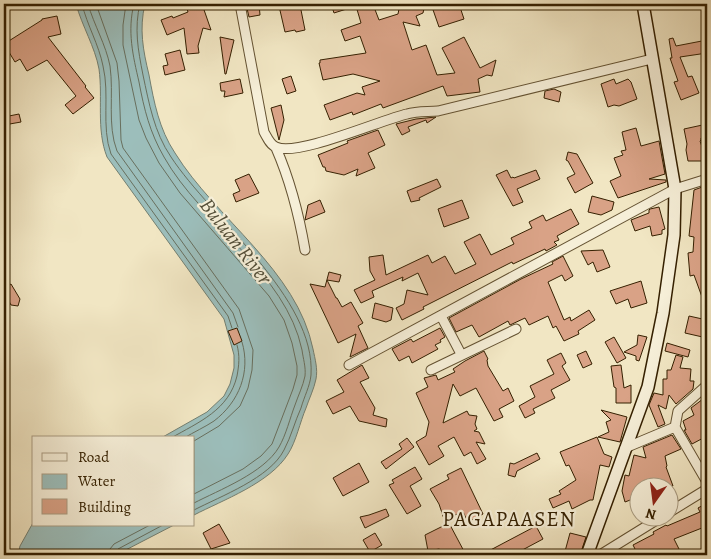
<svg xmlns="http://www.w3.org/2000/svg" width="711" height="559" viewBox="0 0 711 559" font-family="Alegreya,serif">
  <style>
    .water { fill: #9cbebb; stroke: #737f71 }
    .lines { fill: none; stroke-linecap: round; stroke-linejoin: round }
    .shore { stroke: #686f5e; stroke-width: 1 }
    .building { fill: #d9a286; stroke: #352001 }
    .street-casing { stroke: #645232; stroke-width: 11 }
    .secondary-casing { stroke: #352001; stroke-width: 14 }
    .street { stroke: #f6efd8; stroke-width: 9 }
    .secondary { stroke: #f6efd8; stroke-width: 11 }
    .labels { text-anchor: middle; stroke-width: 4.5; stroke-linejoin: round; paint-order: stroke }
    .water-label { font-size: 21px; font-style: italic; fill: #544f39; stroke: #f6efd8 }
    .neighbourhood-label { font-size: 21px; letter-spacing: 1px; fill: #352001; stroke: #f6efd8 }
  </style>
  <rect width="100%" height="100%" fill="#f1e6c3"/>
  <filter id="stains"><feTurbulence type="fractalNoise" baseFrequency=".004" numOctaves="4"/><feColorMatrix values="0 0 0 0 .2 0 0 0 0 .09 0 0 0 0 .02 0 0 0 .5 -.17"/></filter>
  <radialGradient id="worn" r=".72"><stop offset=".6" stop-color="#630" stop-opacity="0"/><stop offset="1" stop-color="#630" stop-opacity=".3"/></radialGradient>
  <path class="water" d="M76,4h69c-6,25 -2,46 4,71 5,27 10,54 26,78 41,66 122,117 138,196 2,10 5,20 3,30 -2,10 -7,20 -10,29 -6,14 -10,34 -18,46 -18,29 -65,46 -94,61v-77h-33l46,-26 17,-16 6,-12 4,-16v-13l-10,-36 -117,-162c-11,-28 -4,-59 -8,-88 -4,-22 -17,-43 -23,-65z
    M34,521v4h140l-58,30h-98l2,-9z"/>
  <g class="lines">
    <path class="shore" d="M82,4c5,21 17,41 21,62 7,29 -2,60 8,88l117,162 4,12
      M88,4c6,21 18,41 22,62 4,28 -3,59 7,85l116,162 5,14
      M96,4l21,59 2,18 2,59 2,8 116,161 14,41 -1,20 -4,18 -8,18 -21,20 -25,15
      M126,4l-3,21v20l16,75 7,18 13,25 21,30 89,103 15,24 8,23 5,23v9l-4,14 -21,55 -11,12 -18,13 -49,25
      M134,4c-7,27 -1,52 5,78 5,27 11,51 25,75 37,66 122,116 138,193 1,8 4,17 3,26 -2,10 -7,20 -10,29 -5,13 -9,30 -16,42 -15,26 -60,43 -85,56
      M140,4c-6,24 -2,46 3,71 6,28 11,57 28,82 40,61 145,141 140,218 -1,11 -7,22 -10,33 -6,13 -10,29 -17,42 -14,28 -63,46 -90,60
      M171,438c28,-16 58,-28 66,-62 2,-11 3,-20 0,-31
      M184,438c10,-6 21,-11 30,-17 25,-19 37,-49 28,-79
      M108,555l2,-6 4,-5 36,-19
      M115,555l3,-6 45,-24"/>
  </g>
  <path class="building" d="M202,4l9,26 -8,-2 -5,18 1,7 -12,1 -3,-26 -17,7 -6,-15 11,-4 1,2 15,-6 -1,-3z
    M246,4h13l1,11 -11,2z
    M290,4v3l10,-2 5,25 -9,2 -1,-2 -10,2 -6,-26z
    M331,4h34l2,5 7,-2 5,13 19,-6 2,-10h25l-2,9 -7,3 4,10 -17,-4 9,28 14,-5 11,30 18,-2 -13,-25 22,-11 16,31 16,-8 -4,16 -5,-1 -9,4 2,13 -33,4 -4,-10 -60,22 -2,-4 -28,11 -1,-3 -22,8 -6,-15 33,-12 8,2 -3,-8 18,-6 -27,-7 -30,6 -4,-17h1v-3l46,-7 -6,-17 -15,5 -4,-11 20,-7 -5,-17 -22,7z
    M431,4h28l5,15 -25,8z
    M57,16l4,18 -13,3 38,49 -1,1 9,11 -21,16 -8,-9 11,-9 -29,-36 -20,11 -7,-12 -5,3 -11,-18 38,-24v-1z
    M220,37l14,3 -8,34h-1z
    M673,38l3,8 31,-6v13l-27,4 8,20 4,-1 7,17 -18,7 -7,-18 4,-1 -8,-23h2l-3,-19z
    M180,50l5,20 -20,5 -2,-9 5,-1 -3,-11z
    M291,76l5,15 -9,3 -5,-15z
    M240,79l3,14 -19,4 1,-6h-4l-1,-8z
    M614,79l2,5 12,-5 3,3 6,17 -18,7 -5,-1 -6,2 -7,-23z
    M554,89l7,3 -2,10 -15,-4 1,-7z
    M281,105l3,15 -5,20 -8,-32z
    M19,114l2,8 -17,3v-8z
    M436,117l-9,6 -1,-3 -18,7 2,4 -8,4 -6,-11 20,-5z
    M707,124v12l-6,2v2l-1,1 7,20h-19l-2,-11 1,-6 -3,-15z
    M636,128l5,18 18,-5 6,33 -16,5 17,1v2l-48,16 -8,-17 11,-5 -7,-18 9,-3 -2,-4 5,-1 -4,-18z
    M378,130l7,15 -17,8 7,15 -19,8 2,-7 -14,6 -18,-4 -1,-4h-2l-5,-12 30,-12 -1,-2z
    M568,152l9,2 16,29 -18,10 -8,-15 8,-4 -7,-13 -2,-1z
    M507,170l4,8 2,-1 1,1 22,-8 4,9 -23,10 6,13 -10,4 -17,-31z
    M249,174l10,19 -23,9 -3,-8 7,-3 -5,-11z
    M437,179l4,8 -22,11 1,2 -9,2 -4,-11z
    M705,186v5l2,-1v118h-1l-12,-33 -4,1 -2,-23 5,-1 1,-15 -5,-1 5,-46z
    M592,196l22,6 -2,8 -11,5 -13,-3z
    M320,200l5,12 -20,8 3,-15z
    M462,200l7,18 -25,9 -6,-18z
    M659,207l6,22 -3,1v4l-10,2 -2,-10 -15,5 -4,-11 18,-7v-3l1,-1z
    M571,209l8,15 -22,12 2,4 -5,2 3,3 -11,6 -1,-2 -32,15 -1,-2 -89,45 1,2 -22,11 -6,-12 8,-4 3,-14 21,5 -10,-22 -16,8 1,-4 -31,14 2,6 -13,6 -7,-13 21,-10 -5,-9 -1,-14 14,-2 3,20 42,-20 4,8 13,-7 10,18 21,-10 -12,-22 16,-8 11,21 23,-11 -3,-6 21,-10 -3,-6 14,-7 3,6z
    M603,250l7,17 -13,5 -4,-10 -5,3 -7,-14z
    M563,256l10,20 -8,5 -3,-6 -14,7 16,38 6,-3 1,4 18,-11 6,10 -17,11 1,3 -15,7 -8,-15 -3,2 -5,-12 -19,9 -4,-7 -15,7 -2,-4 -29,16 -7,-12 -16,7 -7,-14 72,-39 32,-15 -1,-2z
    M329,272l12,3 -2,7 -12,-2 9,18h1l5,9 9,-5 12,21 -5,3 10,22 -18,9 6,-23 -18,9 -28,-59 15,3z
    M641,281l6,22 -16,5 -3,-9 -12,5 -6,-13z
    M11,284l9,15 -2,7 -7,-1 -7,-13v-4z
    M375,303l18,5 -2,12 -5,2 -14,-4z
    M689,316l18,4v18l-22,-5z
    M237,328l5,13 -8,4 -6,-14z
    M440,328l5,9 -5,3 1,2 -6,3 3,4 -26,14 -3,-7 -10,5 -7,-12 19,-10 2,3z
    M638,335l9,2 -8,24 -3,-1v-4l-12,-4 13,-7z
    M614,337l12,21 -9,5 -12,-21z
    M667,343l23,7 -2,7 -23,-6z
    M484,351l4,8 -1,1 1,6 15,25 5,-3 6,13 -15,8 4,8 -9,4 -18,-33 -16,8 -7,-12 -10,39 24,-12 2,4 8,1 -2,8 2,5 -3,2 5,1 6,12 -9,-2 10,17 -9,5 -6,-12 -7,4 -10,-19 -16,9 6,10 -15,9 -13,-23 10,-6 3,-14 -13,-29 12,-6 -4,-9 12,-3 2,5 17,-8 -2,-3 12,-8z
    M586,351l6,13 -9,4 -6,-13z
    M561,353l5,10 -4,3 8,14 -19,10 4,8 -22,11 2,4 -10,5 -6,-12 16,-9 -5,-11 24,-12 -7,-14z
    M676,355l7,2 -3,11 11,1 -1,12h4l-1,8 -17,15 -7,-9 -3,14 -8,-4 7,19 -7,3 -9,-22 5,-12 9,2v-16h4v-9h4z
    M362,365l7,13 -9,4 15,26 -2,7 14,4 -1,8 -27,-6 -9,-15 -17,8 -7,-13 18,-9 -7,-12z
    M621,365l3,23 7,-3v18h-15v-15l-2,-1 -3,-21z
    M707,396v40l-15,8 -8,-14h2l-3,-9 11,-6 -3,-7z
    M601,410l26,7 -7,25 -22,-5 11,-5 -3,-10 5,-2z
    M672,435l9,14 -16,7 2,10 -1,1 7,19h-35v11l-13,5 -3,-11 3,-16 4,1 5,-21 12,3 -3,-11z
    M597,437l7,17 8,3 -3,10 -9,-2 -7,35h-3l-18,9 -3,-8 -16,7 -4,-9 12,-5 -2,-3 17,-11 -7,-15 -3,1 -6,-14z
    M407,438l7,9 -28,22 -5,-7 21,-13 -3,-5z
    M537,453l3,6 -23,12 -2,6 -7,-2 2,-12 4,1z
    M359,463l10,19 -26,14 -10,-18z
    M415,467l7,12 -12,7 11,20 -14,8 -18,-29 5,-2 -2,-3z
    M461,468l22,46 -15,8 -5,-10 -19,7 -5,-15 -9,-15 19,-10 -2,-4z
    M707,503v23l-33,13 8,16h-44l-5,-10 21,-11 -1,-2 13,-7 1,1 33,-14 -2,-4z
    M386,509l3,7 -24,12 -5,-11 9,-2z
    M449,523l17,32h-17l-10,-6 -11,2 -3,-16z
    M219,524l11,19 -19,6 -8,-16z
    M536,526l7,13 -30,16h-32z
    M375,533l7,12 -12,7 -7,-12z
    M570,533l16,4 -6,18h-16z"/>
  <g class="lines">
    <g class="street-casing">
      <path id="street" d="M4,4h4
        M240,4l24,128c3,5 6,13 12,15 21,10 105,-27 131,-33 10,-3 21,-2 31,-3l214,-52
        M276,148c14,32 23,67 29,102
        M441,316l20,38
        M349,365l326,-176 32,-10
        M431,370l85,-41
        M675,427l3,-16 29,-26
        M625,448l50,-21 32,55
        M668,513l39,-24
        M600,555l63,-39"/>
    </g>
    <g class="secondary-casing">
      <path id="secondary" d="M587,555l61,-168 15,-74 11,-78 1,-46 -32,-185"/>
    </g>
    <use href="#street" class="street"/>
    <use href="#secondary" class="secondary"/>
  </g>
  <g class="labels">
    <g class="water-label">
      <text transform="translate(236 241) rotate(52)" y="7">Buluan River</text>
    </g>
    <g class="neighbourhood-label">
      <text x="509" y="526">PAGAPAASEN</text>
    </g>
  </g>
  <rect width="711" height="559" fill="none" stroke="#f1e6c3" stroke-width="20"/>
  <rect x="5" y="5" width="701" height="549" fill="none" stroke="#352001" stroke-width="2.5"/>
  <rect x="10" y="10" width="691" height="539" fill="none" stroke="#352001"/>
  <rect x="32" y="436" width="162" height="90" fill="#f6efd8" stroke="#a99c82"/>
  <rect x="42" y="453" width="25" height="8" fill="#f6efd8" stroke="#a99c82"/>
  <text x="78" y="462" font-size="15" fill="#352001">Road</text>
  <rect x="42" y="474" width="25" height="15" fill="#9cbebb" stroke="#a99c82"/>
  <text x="78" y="486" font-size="15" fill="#352001">Water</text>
  <rect x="42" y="499" width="25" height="15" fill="#d9a286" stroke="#a99c82"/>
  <text x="78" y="512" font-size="15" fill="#352001">Building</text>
  <g transform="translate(654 502) rotate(194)"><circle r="24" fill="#f6efd8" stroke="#a99c82"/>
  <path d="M0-4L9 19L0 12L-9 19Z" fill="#8f2418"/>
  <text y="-8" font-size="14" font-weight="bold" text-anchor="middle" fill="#352001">N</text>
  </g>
  <rect width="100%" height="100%" filter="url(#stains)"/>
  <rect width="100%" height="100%" fill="url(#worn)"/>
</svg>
